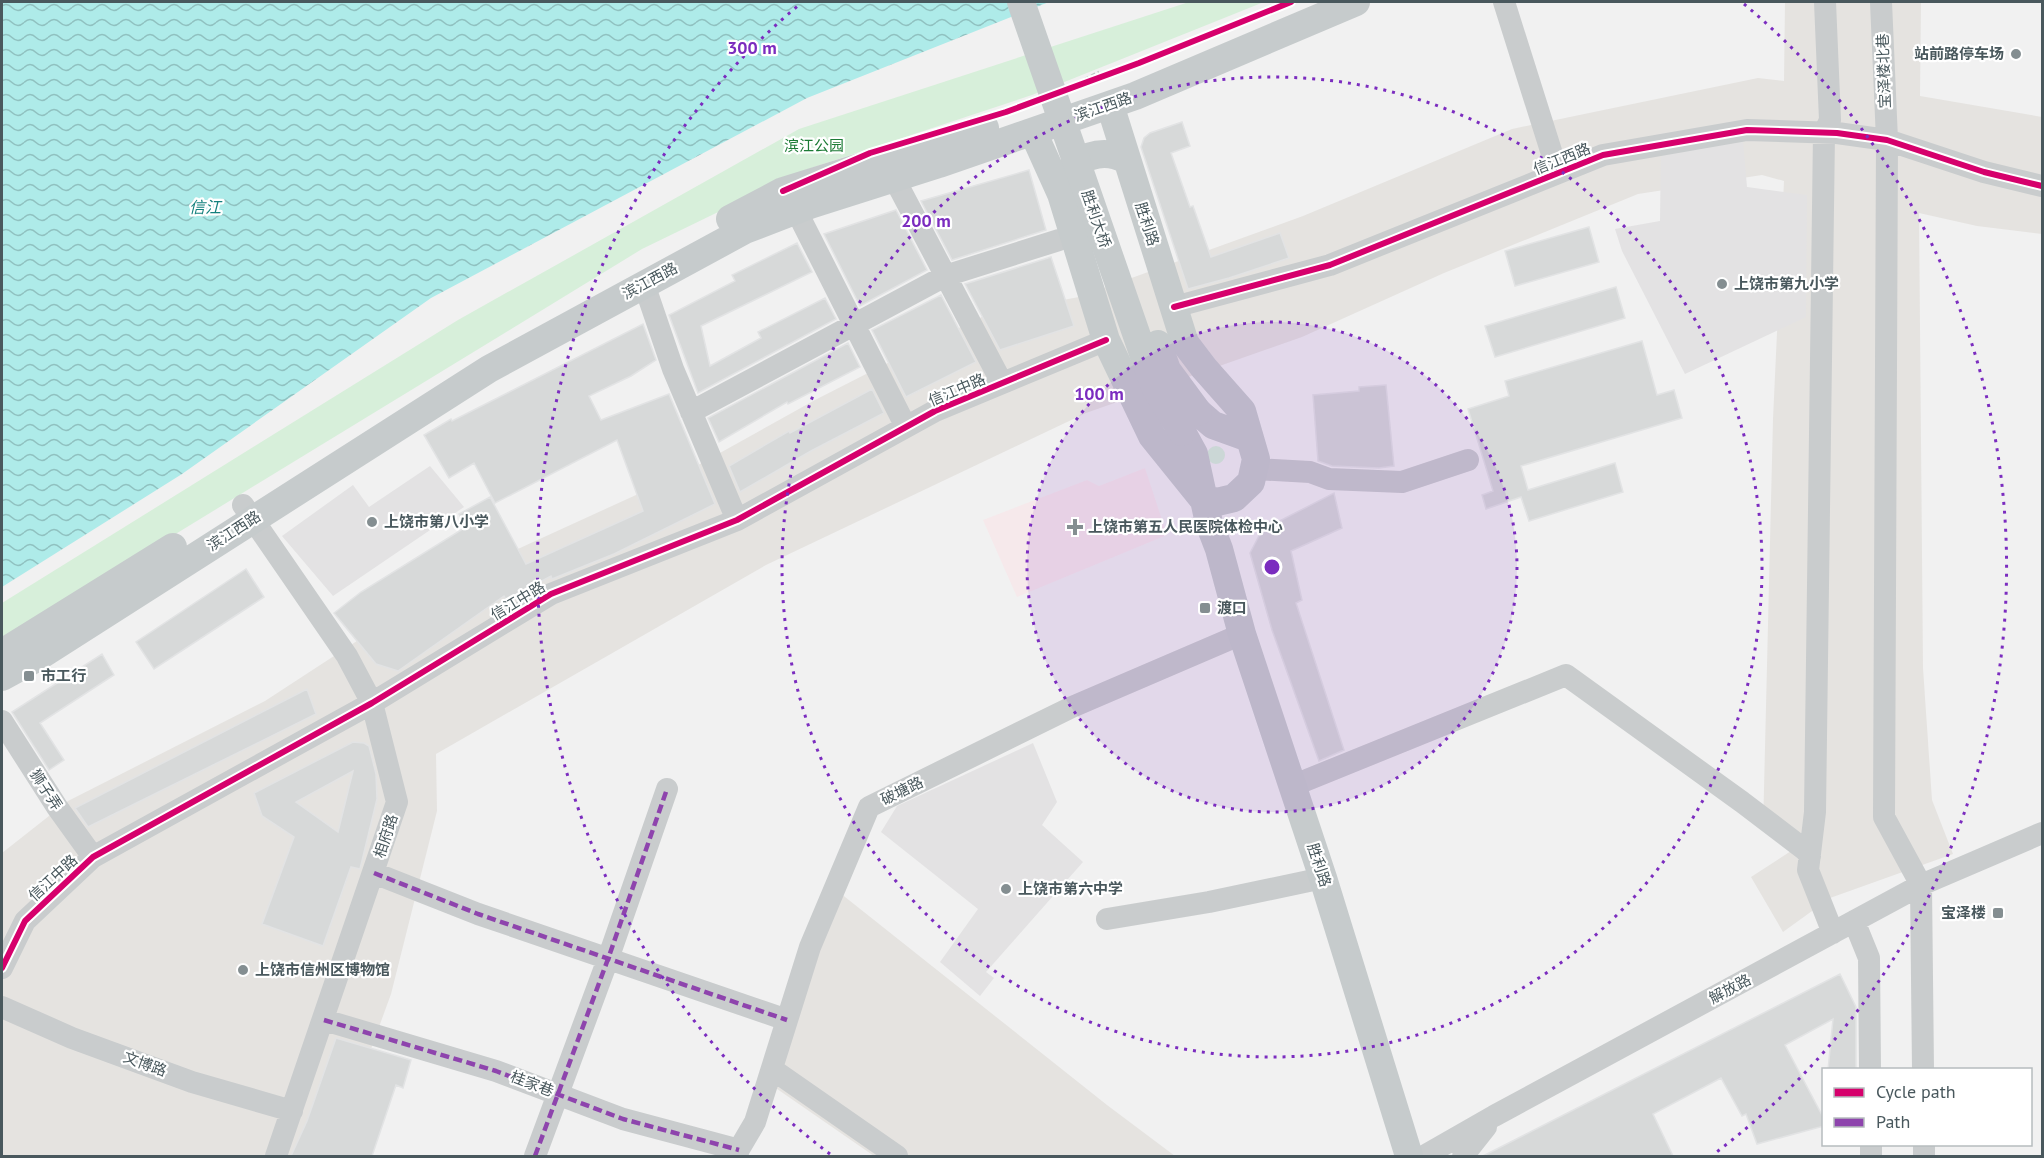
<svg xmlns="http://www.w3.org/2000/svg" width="2044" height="1158" viewBox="0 0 2044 1158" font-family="'PT Sans','Noto Sans SC',sans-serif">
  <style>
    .commercial { fill: #e5e3e0 }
    .education { fill: #e3e2e3 }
    .medical { fill: #f6e9eb }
    .green { fill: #d7efda }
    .water { fill: url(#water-waves) }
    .building { fill: #d7d9d9; stroke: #e2e3e4; stroke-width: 1.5; fill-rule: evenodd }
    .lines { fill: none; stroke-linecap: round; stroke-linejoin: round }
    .path { stroke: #b9c5be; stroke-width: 3; stroke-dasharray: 4.5 3; stroke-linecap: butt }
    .minor { stroke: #c9cccd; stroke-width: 22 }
    .major { stroke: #c6cbcc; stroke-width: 28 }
    .major-bridge { stroke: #c6cbcc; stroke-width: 28 }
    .quiet { stroke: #8e44ad; stroke-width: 4.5; stroke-dasharray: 9 4.5; stroke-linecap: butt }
    .cycleway-casing { stroke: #fff; stroke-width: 10 }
    .cycleway { stroke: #d6006c; stroke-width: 6 }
    .ring { fill: none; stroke: #7b2cbf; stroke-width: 3; stroke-dasharray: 3 6 }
    .poi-dot { fill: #848e91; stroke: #fff; stroke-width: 2 }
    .labels { text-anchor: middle; stroke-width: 4.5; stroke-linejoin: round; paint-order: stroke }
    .poi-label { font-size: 15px; font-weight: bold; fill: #49585d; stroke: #fff; text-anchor: start }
    .street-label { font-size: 15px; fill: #49585d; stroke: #fff }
    .park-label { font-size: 15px; fill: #1c7b35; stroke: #fff }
    .water-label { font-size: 16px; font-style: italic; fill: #13807d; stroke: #fff }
    .centre { fill: #7b2cbf; stroke: #fff; stroke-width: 3 }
    .ring-label { font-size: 18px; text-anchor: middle; font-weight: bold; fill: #7b2cbf; stroke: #fff; stroke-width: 4.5; stroke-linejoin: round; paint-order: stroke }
  </style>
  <defs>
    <pattern id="water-waves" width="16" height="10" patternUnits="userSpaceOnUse" patternTransform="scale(1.5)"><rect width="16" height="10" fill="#aeebe9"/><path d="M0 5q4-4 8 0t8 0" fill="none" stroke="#90c1c0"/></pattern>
  </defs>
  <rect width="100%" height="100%" fill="#f1f1f1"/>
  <path class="commercial" d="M1785,2h136l-1,94 122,21v117l-65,-8 -58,-13 4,455 9,132 21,54 -123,44 -47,34 -32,-55 40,-26 -28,-21 10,-411 11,-238 -22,-6 -124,19 -194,79 -142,64 -216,76 -320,152 -330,189 1,57 -46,183 -59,162h-330v-303l66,-52 197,-100 187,-122 230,-105 133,-74 108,-55 65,-31 91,-17 224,-81 209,-87 246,-51 26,3z
    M835,889l272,216 68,51h-301l-107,-74z"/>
  <path class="education" d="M1742,130l5,57 60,8 -1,122 -121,57 -63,-123 -7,-22 45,-8 1,-76z
    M430,466l34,41 -131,89 -51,-60 71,-51 16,22z
    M1033,743l24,59 -15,23 41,37 -97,110 8,6 -14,18 -40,-34 38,-53 -97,-77 16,-26z"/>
  <path class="medical" d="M1145,468l22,67 -150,62 -34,-77 104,-40 12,6z"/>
  <path class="green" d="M1189,2h75l-232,93 -227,75 -163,79 -545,333 -95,56v-35l456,-283 341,-191z
    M1207 455a9 9 0 1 1 18 0a9 9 0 1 1-18 0Z"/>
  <path class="water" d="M2,2h1047l-242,96 -376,200 -249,176 -180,113z"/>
  <path class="building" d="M1182,122l8,24 -19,7 19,54 3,-1 18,51 69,-24 9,25 -60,20 -41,11 -47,-142 3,-9 6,-5z
    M1029,170l17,60 -94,30 -31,-59z
    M896,210l31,60 -67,36 -36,-72z
    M1589,227l10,35 -84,24 -10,-35z
    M797,243l15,29 -111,54 9,40 51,-28 -3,-6 67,-34 11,21 -138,74 -29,-78 66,-34 -3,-6z
    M1051,257l23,69 -74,24 -35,-66z
    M1616,287l9,31 -130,39 -10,-31z
    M941,295l35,67 -70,35 -34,-67z
    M643,324l13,36 -25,16 -42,20 12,24 68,-26 46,110 -101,50 -62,25 -1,-3 -45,24 -2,-4 -106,75 -22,-7 -42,-51 27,-21 105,-65 -7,-13 31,-17 36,67 117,-53 -26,-71 -122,63 -21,-40 -25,15 -25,-43 27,-16 1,2z
    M1642,341l15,54 17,-5 8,28 -161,48 7,24 87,-27 8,29 -94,29 -8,-24 -35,12 -4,-14 11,-4 -25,-82 41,-13 -4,-15z
    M848,343l12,24 -72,37 -1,-2 -68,40 -11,-24z
    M1386,385l8,81 -15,2 -47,-2 -14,-5 -5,-66 46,-4v-4z
    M872,389l12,24 -73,38 -71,41 -11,-26 60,-35 1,2z
    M1334,493l8,35 -51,23 11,49 -6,3 48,147 -25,11 -47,-131 -22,-77 12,-23z
    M246,569l18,28 -110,72 -18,-27z
    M102,654l12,21 -74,48 24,37 -15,10 -37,-58z
    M307,689l9,25 -228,113 -13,-19z
    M353,742l11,1 5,3 7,28 1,25 -17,70 -9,-2 -28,79 -61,-22 32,-87 -32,-21 -8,-23zM353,771l-15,61 -42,-30z
    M1840,974l16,33v63h-28l5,-51 -48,26 39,74v7l-67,18 -11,-30 -4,2 -21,-38 -68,36 20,42h-190z
    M336,1038l75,22 -8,28 -7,-3 -24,71h-81l16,-35z"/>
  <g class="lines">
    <path class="path" d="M1078,83l21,-11"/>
    <path class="minor" d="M1504,2l54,171
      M1825,2l5,118 -6,13 -9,679 -7,58 25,63
      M1881,2l6,138 -3,677 37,68 2,185
      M894,178l108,205
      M796,210l110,217
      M644,284l29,85 64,151
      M1174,307l156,-42 273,-110 144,-25 90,3 50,7 97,32 58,14
      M691,412l254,-136 114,-36
      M1254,469l56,3 19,7 73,3 66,-22
      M243,505l104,151 25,47 25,99 -121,354
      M2,721l55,86 36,50
      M1292,786l274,-111 176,127 63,48 5,6
      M374,873l104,41 309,106
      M1107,919l102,-17 114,-24
      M1854,921l15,37 1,112
      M2,968l23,-47 68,-64 279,-154 179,-109 186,-74 198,-109 171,-71
      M2,1007l70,31 120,44 100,29
      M324,1020l172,51 127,48 116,31
      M772,1069l125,87
      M1871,1144v12
      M1924,1144v12
      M535,1156l73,-197 59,-170
      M735,1156l20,-34 55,-175 59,-140 203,-100 170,-73
      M1424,1156l70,-40 427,-231 121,-52
      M1463,1156l23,-29"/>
    <path class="major" d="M1033,132l28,62 45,146 46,96 50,62 15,4 17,-4 17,-16 5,-23 -14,-48 -38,-43 -19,-25 -75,-238
      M1064,182c9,-26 40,-35 62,-22
      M730,219l53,-28 202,-63
      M1198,412l15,13 36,13
      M1182,432l12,22 15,69 10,26 23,85 81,244 86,278
      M2,653l171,-106
      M2,677l33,-18 454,-290 256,-139 65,-25 129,-41 196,-68 221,-94"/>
    <path class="major-bridge" d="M1021,2l133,383 28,47
      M1158,344l9,26 31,42"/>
    <path class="quiet" d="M374,873l104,41 309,106
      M324,1020l172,51 127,48 116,31
      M535,1156l73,-197 59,-170"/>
    <g class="cycleway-casing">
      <path id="cycleway" d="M783,191l87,-38 136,-41 133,-49 152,-61
        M1174,307l156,-42 273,-110 144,-25 90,3 50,7 97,32 58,14
        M2,968l23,-47 68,-64 279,-154 179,-109 186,-74 198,-109 171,-71"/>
    </g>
    <use href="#cycleway" class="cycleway"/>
  </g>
  <circle cx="1272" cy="567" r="245" fill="#7b2cbf" fill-opacity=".12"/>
  <g class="ring">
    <circle cx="1272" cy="567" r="245"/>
    <circle cx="1272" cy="567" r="490"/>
    <path d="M830 1154A735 735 0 0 1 800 4M1744 4A735 735 0 0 1 1714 1154"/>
  </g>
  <g class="poi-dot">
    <circle cx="2016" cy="54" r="6"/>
    <circle cx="1722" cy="284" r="6"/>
    <circle cx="372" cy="522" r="6"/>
    <path d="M1072 518h6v6h6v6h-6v6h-6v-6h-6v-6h6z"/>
    <rect x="1199" y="602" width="12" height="12" rx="3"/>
    <rect x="23" y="670" width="12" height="12" rx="3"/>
    <circle cx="1006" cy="889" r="6"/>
    <rect x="1992" y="907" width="12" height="12" rx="3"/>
    <circle cx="243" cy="970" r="6"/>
  </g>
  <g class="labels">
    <g class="poi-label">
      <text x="2004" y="59" text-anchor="end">站前路停车场</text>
      <text x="1734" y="289">上饶市第九小学</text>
      <text x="384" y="527">上饶市第八小学</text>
      <text x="1088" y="532">上饶市第五人民医院体检中心</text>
      <text x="1217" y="613">渡口</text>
      <text x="41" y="681">市工行</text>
      <text x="1018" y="894">上饶市第六中学</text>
      <text x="1986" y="918" text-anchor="end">宝泽楼</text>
      <text x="255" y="975">上饶市信州区博物馆</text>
    </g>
    <g class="street-label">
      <text transform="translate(1884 71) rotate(-92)" y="5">宝泽楼北巷</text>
      <text transform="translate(1103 107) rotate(-19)" y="5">滨江西路</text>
      <text transform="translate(1562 159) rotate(-22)" y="5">信江西路</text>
      <text transform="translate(1096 219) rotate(71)" y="5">胜利大桥</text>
      <text transform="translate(1147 224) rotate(72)" y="5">胜利路</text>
      <text transform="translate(650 281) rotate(-28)" y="5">滨江西路</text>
      <text transform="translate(957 390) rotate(-23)" y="5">信江中路</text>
      <text transform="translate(234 531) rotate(-33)" y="5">滨江西路</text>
      <text transform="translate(518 601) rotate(-31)" y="5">信江中路</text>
      <text transform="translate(46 790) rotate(57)" y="5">狮子弄</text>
      <text transform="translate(902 791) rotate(-26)" y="5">破塘路</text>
      <text transform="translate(386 836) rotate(-72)" y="5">相府路</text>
      <text transform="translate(1319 865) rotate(72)" y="5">胜利路</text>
      <text transform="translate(53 878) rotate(-43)" y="5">信江中路</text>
      <text transform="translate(1730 989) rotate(-28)" y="5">解放路</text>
      <text transform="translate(145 1064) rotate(20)" y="5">文博路</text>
      <text transform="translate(532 1084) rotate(21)" y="5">桂家巷</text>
    </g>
    <g class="park-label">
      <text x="814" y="151">滨江公园</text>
    </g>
    <g class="water-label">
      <text x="205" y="213">信江</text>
    </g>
  </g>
  <circle cx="1272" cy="567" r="9" class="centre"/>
  <g class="ring-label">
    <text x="752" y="54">300 m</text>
    <text x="926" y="227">200 m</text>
    <text x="1099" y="400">100 m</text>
  </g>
  <rect width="2044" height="1158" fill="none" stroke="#49585d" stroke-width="6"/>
  <rect x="1822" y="1068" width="210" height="78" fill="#ffffff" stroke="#b6bcbe" stroke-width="1.5"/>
  <rect x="1834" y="1088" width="30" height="9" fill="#d6006c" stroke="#b6bcbe" stroke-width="1.5"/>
  <text x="1876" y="1098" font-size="18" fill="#49585d">Cycle path</text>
  <rect x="1834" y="1118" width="30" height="9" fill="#8e44ad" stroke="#b6bcbe" stroke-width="1.5"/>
  <text x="1876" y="1128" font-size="18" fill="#49585d">Path</text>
</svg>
